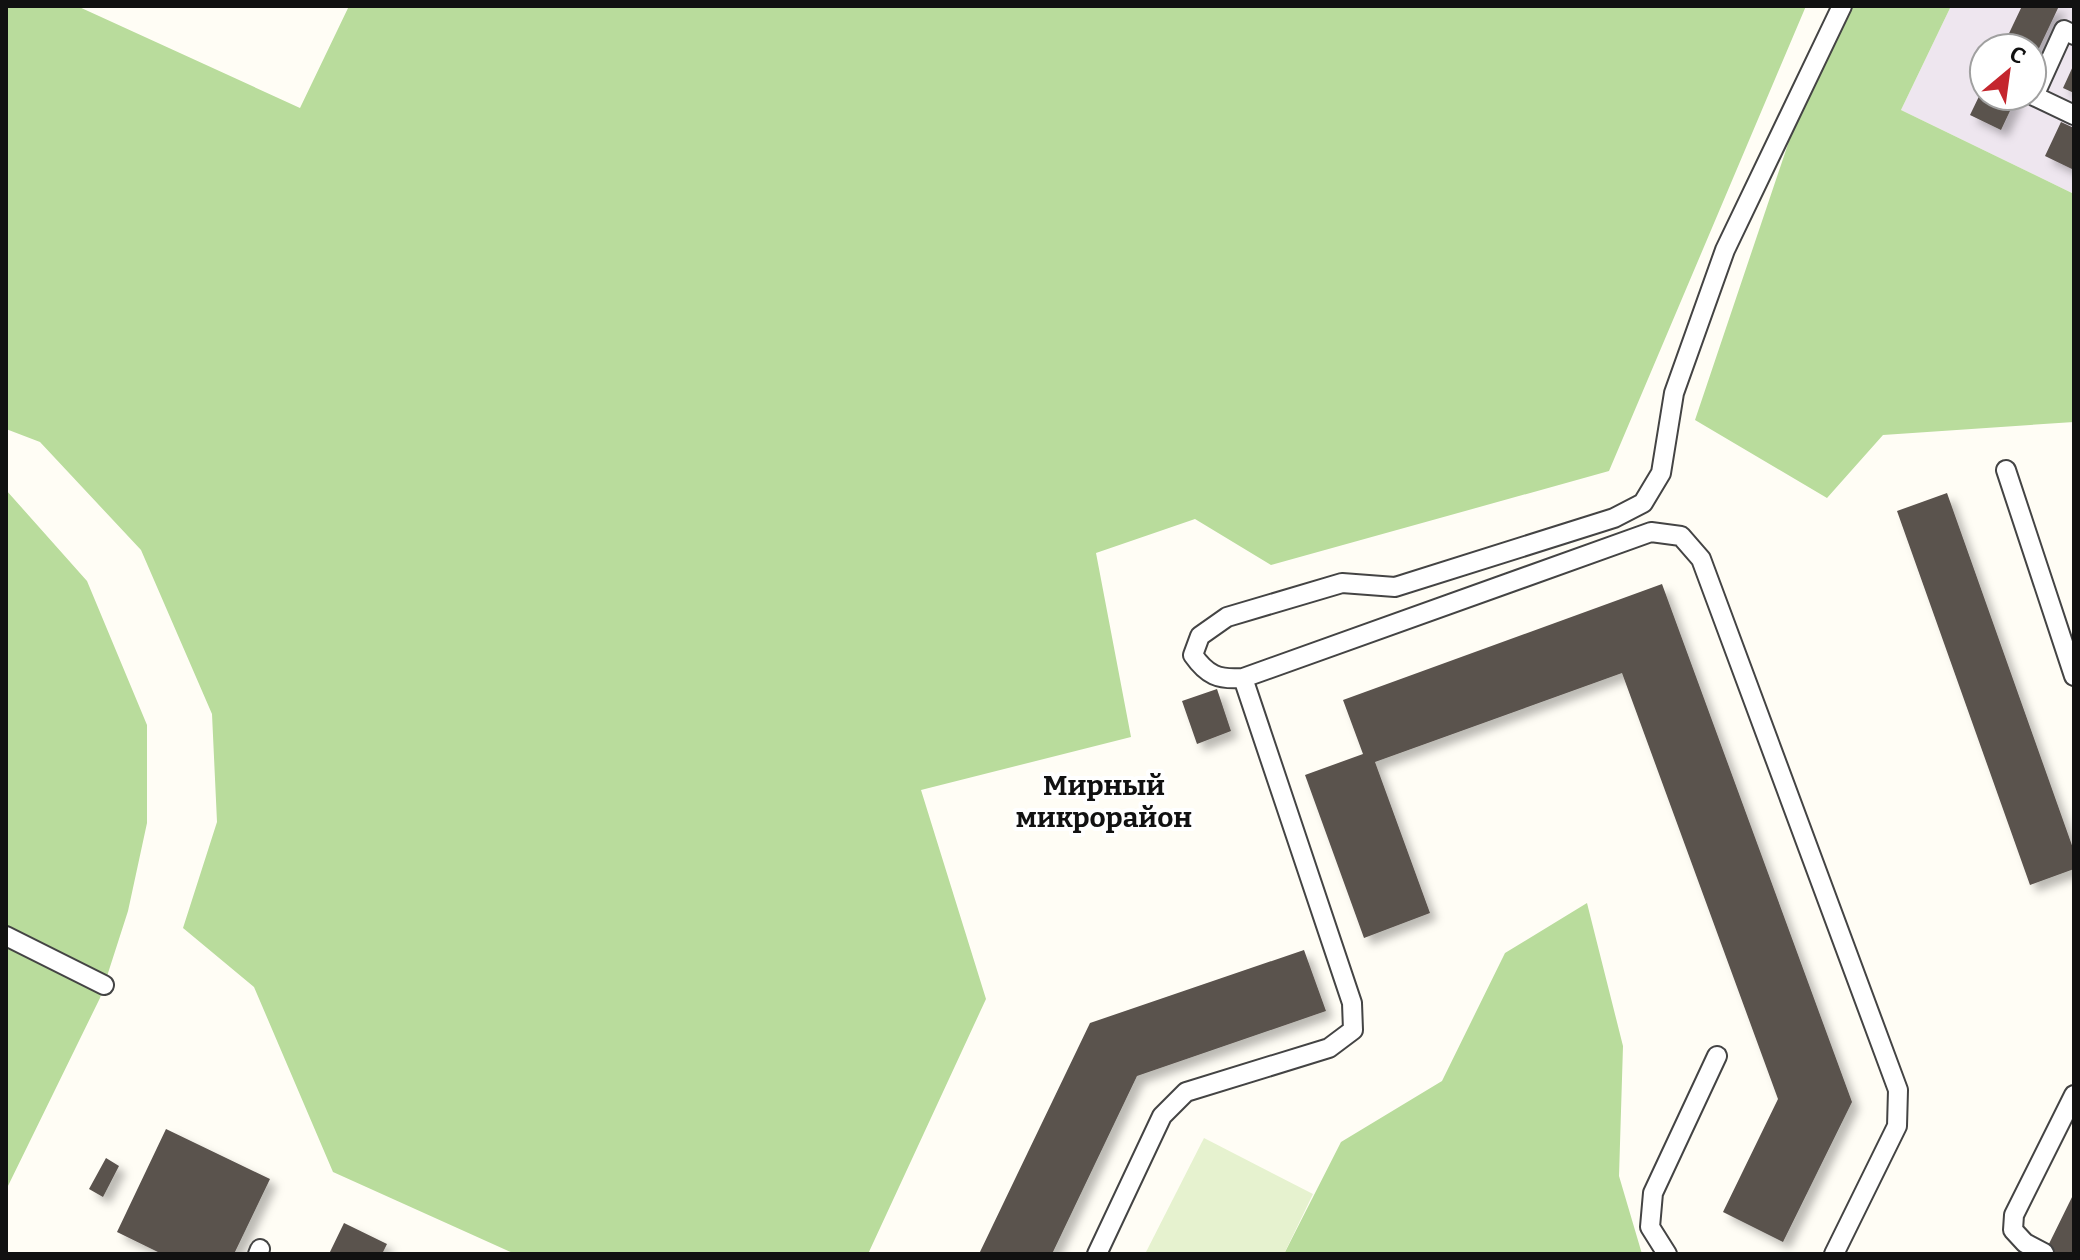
<svg xmlns="http://www.w3.org/2000/svg" width="2080" height="1260" viewBox="0 0 2080 1260" font-family="Bitter,serif">
  <style>
    .industrial { fill: #eee6ef; fill-rule: evenodd }
    .forest { fill: #b9dc9c }
    .pitch { fill: #e6f2cf }
    .building { fill: #5a524d; filter: url(#shadow) }
    .lines { fill: none; stroke-linecap: round; stroke-linejoin: round }
    .lane-casing { stroke: #444; stroke-width: 22 }
    .lane { stroke: #fff; stroke-width: 18 }
    .labels { text-anchor: middle; stroke-width: 8; stroke-linejoin: round; paint-order: stroke }
    .neighbourhood-label { font-size: 28px; font-weight: bold; fill: #111; stroke: #fff }
  </style>
  <defs>
    <filter id="shadow"><feDropShadow dx="7" dy="7" stdDeviation="4" flood-color="#0004"/></filter>
  </defs>
  <rect width="100%" height="100%" fill="#fffdf5"/>
  <path class="industrial" d="M1951,6h123v188l-173,-84zM1984,48h48v48h-48z"/>
  <path class="forest" d="M6,6h71l223,102 49,-102h1457l-197,465 -338,94 -76,-46 -99,34 35,184 -210,53 65,209 -118,255h-353l-182,-82 -79,-185 -71,-59 34,-106 -5,-108 -71,-164 -101,-108 -34,-13z
    M1851,6h100l-50,104 173,84v228l-191,13 -56,63 -132,-78 126,-374z
    M6,490l81,91 60,144v98l-19,88 -28,87 -94,192z
    M1587,903l36,143 -4,130 23,78h-358l57,-112 101,-61 63,-128z"/>
  <path class="pitch" d="M1204,1138l109,56 -29,60h-139z"/>
  <path class="building" d="M2022,6h37l-27,57v-15h-30z
    M2074,64v29l-11,-5z
    M1984,86v10h33l-16,34 -31,-15z
    M2061,122l13,6v42l-29,-14z
    M1947,493l127,358v18l-44,16 -133,-374z
    M1662,584l190,518 -69,140 -60,-30 55,-113 -156,-426 -247,89 55,151 -66,25 -59,-163 58,-21 -20,-54z
    M1217,689l14,42 -34,13 -15,-43z
    M1304,950l22,61 -189,65 -85,178h-73l111,-231z
    M166,1129l104,50 -36,75h-72l-45,-22z
    M106,1158l13,8 -16,31 -14,-8z
    M2074,1193v61h-30z
    M344,1223l43,21 -5,10h-53z"/>
  <g class="lines">
    <g class="lane-casing">
      <path id="lane" d="M2074,35l-10,-5 -30,66 40,19
        M2006,470l68,206
        M1243,678c-25,2 -36,-3 -50,-23l7,-19 27,-19 115,-34 53,4 219,-69 29,-15 18,-30 13,-80 51,-143 117,-244
        M6,936l98,49
        M2044,1253l-19,-10 -12,-13 1,-15 60,-120
        M258,1254l2,-5
        M1097,1254l65,-138 24,-24 143,-44 24,-18 -1,-27 -109,-325 408,-146 30,4 20,23 197,531 -1,36 -63,128
        M1667,1254l-17,-27 3,-34 64,-137"/>
    </g>
    <use href="#lane" class="lane"/>
  </g>
  <g class="labels">
    <g class="neighbourhood-label">
      <text x="1104" y="795">Мирный<tspan x="1104" dy="32">микрорайон</tspan></text>
    </g>
  </g>
  <rect width="2080" height="1260" fill="none" stroke="#111111" stroke-width="16"/>
  <g transform="translate(2008 72) rotate(29)"><circle r="38" fill="#ffffff" stroke="#a0a0a0" stroke-width="2"/>
  <path d="M0-6L14 30L0 20L-14 30Z" fill="#c4262e"/>
  <text y="-12" font-size="22" font-weight="bold" text-anchor="middle" fill="#111111">С</text>
  </g>
</svg>
